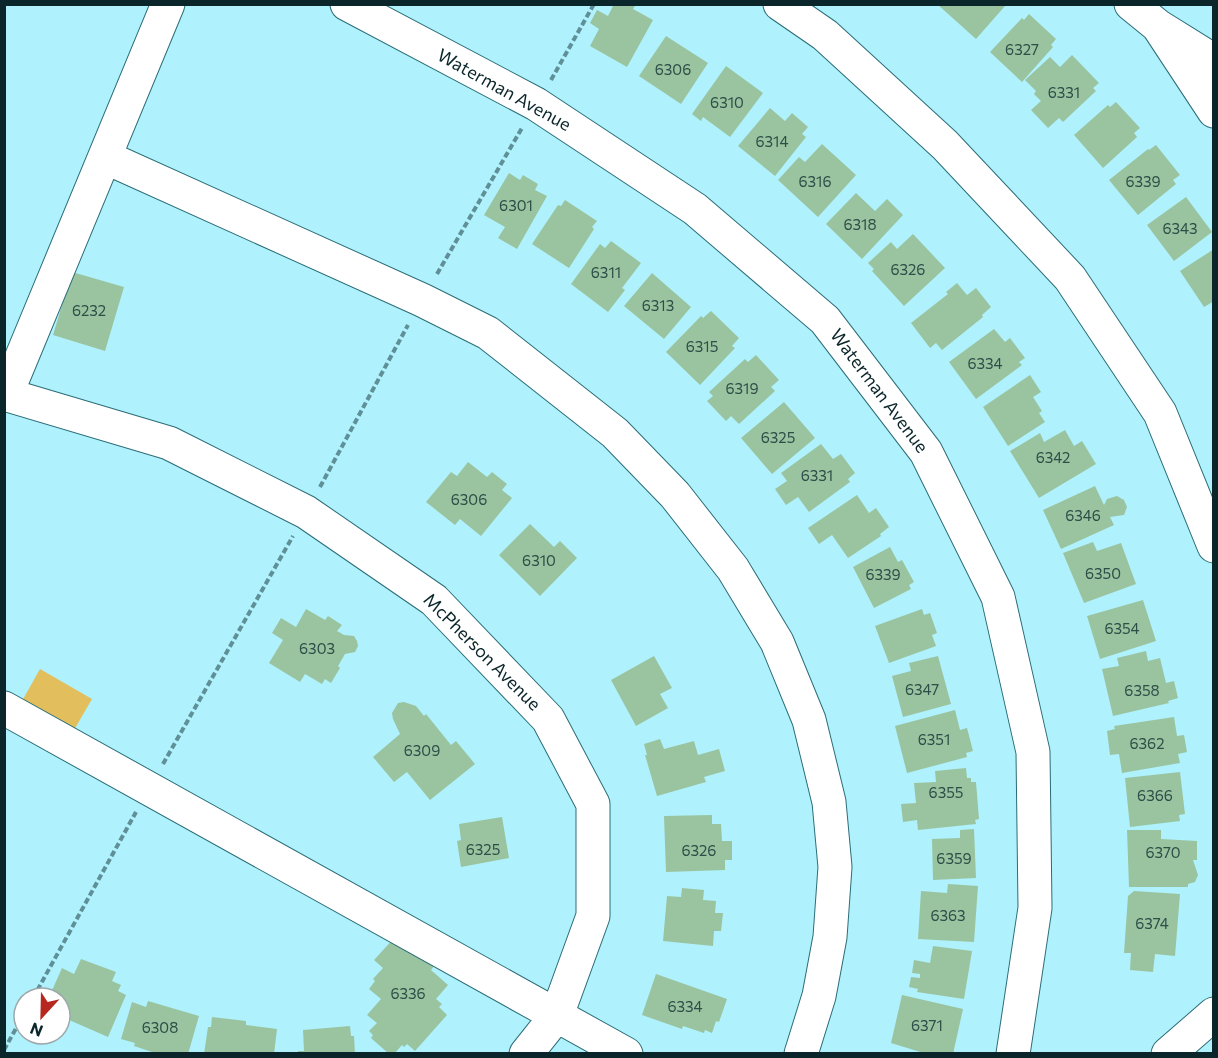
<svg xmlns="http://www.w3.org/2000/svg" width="1218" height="1058" viewBox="0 0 1218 1058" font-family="Commissioner,sans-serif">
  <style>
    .green { fill: #e3be5d }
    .building { fill: #9ac4a0 }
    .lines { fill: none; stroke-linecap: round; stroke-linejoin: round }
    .minor-casing { stroke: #2b6d77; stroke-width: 35 }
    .path { stroke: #609097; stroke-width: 4; stroke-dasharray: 6 3; stroke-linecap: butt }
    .minor { stroke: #fff; stroke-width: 33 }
    .labels { text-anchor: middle; stroke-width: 4.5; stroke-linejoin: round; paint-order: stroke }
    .number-label { font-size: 15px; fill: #2e4e48 }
    .street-label { font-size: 18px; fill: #0a262a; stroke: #fff }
  </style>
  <rect width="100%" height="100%" fill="#aff1fc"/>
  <path class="green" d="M40,669l52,30 -18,31 -52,-29z"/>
  <path class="building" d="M614,4h22l-3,5 20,11 -26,47 -37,-21 9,-17 -9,-6 7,-13 11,6z
    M937,4h67l1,2 -29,33z
    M1029,14l27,25 -5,6 2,2 -31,35 -32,-30 32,-34 2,2z
    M666,36l42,27 -27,41 -42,-28z
    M1072,55l27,28 -6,5 3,3 -33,31 -4,-4 -11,10 -17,-18 10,-9 -7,-7 2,-3 -11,-11 25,-23 10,10z
    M726,66l37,27 -33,44 -27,-20 -2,4 -9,-7z
    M1116,102l24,26 -6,5 3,4 -34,31 -29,-33 34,-30 2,2z
    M770,108l15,13 7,-8 16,14 -6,7 4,3 -31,39 -37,-30z
    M822,144l34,31 -38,42 -40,-37 21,-23 6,5z
    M1156,145l24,30 -7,5 3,4 -38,31 -29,-35 39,-31 1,1z
    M509,173l11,7 3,-5 15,9 -3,6 12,6 -30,53 -19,-11 7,-11 -21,-12z
    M856,193l19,18 12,-12 16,16 -41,44 -36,-35z
    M1186,197l26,35 -38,29 -27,-36z
    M565,200l32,21 -5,6 2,2 -25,39 -37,-24 26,-39 3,1z
    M913,234l32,34 -41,38 -32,-35 2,-2 -6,-6 23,-21 6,7z
    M611,241l30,22 -19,25 3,2 -17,22 -37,-28 29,-40 5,4z
    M1214,249v52l-10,6 -24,-36z
    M72,272l52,15 -19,64 -52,-16z
    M652,273l39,34 -27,32 -40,-33z
    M957,283l10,12 9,-7 15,19 -9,8 1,2 -41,33 -6,-7 -6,5 -19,-25 37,-29 -2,-2z
    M711,311l28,27 -7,8 3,2 -35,37 -34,-33 35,-36 2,2z
    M994,329l11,13 5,-4 15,20 -6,4 3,3 -46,34 -27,-37z
    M756,355l23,25 -8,7 4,4 -36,33 -8,-8 -5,5 -19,-20 6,-5 -4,-4 36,-33 3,3z
    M1030,375l11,17 -8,5 9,14 -3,2 6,9 -37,24 -25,-39z
    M784,402l31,36 -43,36 -31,-36z
    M1065,430l9,16 8,-5 14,23 -57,34 -29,-47 30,-18 4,9z
    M821,444l12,15 8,-5 14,19 -7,6 2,3 -41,30 -11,-15 -12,8 -11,-16 12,-8 -6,-8z
    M468,462l19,15 5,-5 15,12 -5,6 10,8 -31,38 -21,-17 -5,6 -29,-23 25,-30 6,4z
    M1095,486l9,19 3,-6 10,-3 7,4 3,7 -3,8 -14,2 4,8 -53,24 -18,-39z
    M857,495l12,18 7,-5 13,19 -9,7 1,2 -33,22 -16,-23 -13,9 -11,-16z
    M530,524l24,23 6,-6 17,17 -37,38 -41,-41z
    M1093,542l4,9 24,-8 15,41 -52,19 -21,-50z
    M890,547l8,15 4,-2 12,22 -5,3 2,4 -37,19 -21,-41z
    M1143,600l13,41 -56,18 -13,-43z
    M306,609l19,11 3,-4 14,9 -5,6 7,4 10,1 3,5 1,5 -3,6 -10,2 -7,12 2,2 -9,15 -6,-4 -3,5 -17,-10 -5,8 -31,-19 14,-23 -11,-7 9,-15 15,9z
    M922,609l2,6 6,-2 7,20 -5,2 4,11 -47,17 -14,-37z
    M1146,651l2,10 12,-3 6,25 8,-2 4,17 -10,3 1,2 -56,13 -11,-47 17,-3 -2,-8z
    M654,656l18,32 -12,6 8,14 -32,18 -25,-46z
    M938,656l13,48 -48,13 -11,-41 19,-5 -2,-8z
    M404,702l12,4 8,10 2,-2 25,31 5,-4 19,23 -45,36 -23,-28 -13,10 -21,-25 27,-23 -7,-15 -1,-6 6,-10z
    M955,710l5,20 7,-2 6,23 -7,2 1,4 -60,16 -12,-47z
    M1174,717l3,19 7,-1 3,17 -9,2 2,9 -58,10 -3,-19 -9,1 -3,-24 8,-2 -1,-3z
    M660,739l4,10 30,-8 4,14 21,-6 6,22 -21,6 2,5 -49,14 -12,-41h2l-3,-11z
    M966,768l1,10h4v4h5l3,37 -4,1 1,4 -58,6 -1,-10 -14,2 -2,-18 15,-1 -2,-20 22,-1 -1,-11z
    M1180,772l5,42 -6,1 1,6 -50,6 -5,-49z
    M712,815v9h9l1,17h10v19h-7v10l-59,2 -2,-56z
    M502,817l7,41 -48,9 -4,-26 4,-1 -2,-16z
    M974,829l2,49 -43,2 -1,-41 28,-1v-8z
    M1127,830h34v9l36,2v19h-4l5,15 -3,7 -7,2v3h-59z
    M948,884l30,2 -4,56 -56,-3 3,-48 26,2z
    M682,888l22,2 -1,10 13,1 -1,12h8l-2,18h-7l-1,15 -50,-5 4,-45 14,1z
    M1134,891l46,3 -5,62 -20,-2 -2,18 -23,-2 1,-17h-7l4,-57z
    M395,937l39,29 -3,4 17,15 -12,14 6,5 -3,3 8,8 -32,36 -8,-7 -3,3 -2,-2 -8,9h-5l-18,-16 2,-3 -4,-4 8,-8 -10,-8 14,-16 -12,-10 6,-8 -2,-2 10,-11 -9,-8z
    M933,946l39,5 -8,48 -47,-7 1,-3 -9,-2 2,-10 9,1v-4l-8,-1 2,-13 16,3z
    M81,959l35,13 -4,9 9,4 -3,6 8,4 -18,42 -48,-21 2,-16 -2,-2 -10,-3 12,-27 12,6z
    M656,974l71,25 -8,23 -3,-1 -4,12 -7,-3 -1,3 -21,-7 -1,3 -40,-14z
    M902,995l61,14 -10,45h-26l-36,-11z
    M148,1001l51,15 -11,38h-30l-24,-8 1,-3 -14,-4 11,-37 14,5z
    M212,1017l34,4v4l31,4 -3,25h-70l4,-27h3z
    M350,1026l1,10h3l1,18h-57v-3h6l-1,-21z"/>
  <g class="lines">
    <g class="minor-casing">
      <path id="minor" d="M347,4l189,100 159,105 130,111 101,132 72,145 35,155 2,156 -22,146
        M780,4l45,31 120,110 125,133 90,135 54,133
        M1131,4l27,22 56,35
        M1158,26l56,85
        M105,157l317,143 66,33 127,100 60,62 58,74 44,73 32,78 20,82 6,65 -5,70 -11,59 -18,58
        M4,394l165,49 137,69 128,88 114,119 45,85v112l-36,99 -31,39
        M6,395l162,-391
        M4,708l622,346
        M1168,1054l46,-40"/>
    </g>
    <path class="path" d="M551,80l43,-76
      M437,274l85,-146
      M320,487l88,-162
      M163,764l130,-228
      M33,998l103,-186
      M4,1050l20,-36"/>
    <use href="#minor" class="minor"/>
  </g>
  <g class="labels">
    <g class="number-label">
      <text x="1022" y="55">6327</text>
      <text x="673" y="75">6306</text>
      <text x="1064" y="98">6331</text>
      <text x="727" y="108">6310</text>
      <text x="772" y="147">6314</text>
      <text x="815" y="187">6316</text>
      <text x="1143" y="187">6339</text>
      <text x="516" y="211">6301</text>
      <text x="860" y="230">6318</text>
      <text x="1180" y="234">6343</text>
      <text x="908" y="275">6326</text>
      <text x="606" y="278">6311</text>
      <text x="658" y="311">6313</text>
      <text x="89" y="316">6232</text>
      <text x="702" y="352">6315</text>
      <text x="985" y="369">6334</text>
      <text x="742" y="394">6319</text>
      <text x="778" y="443">6325</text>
      <text x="1053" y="463">6342</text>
      <text x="817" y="481">6331</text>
      <text x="469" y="505">6306</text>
      <text x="1083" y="521">6346</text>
      <text x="539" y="566">6310</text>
      <text x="1103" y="579">6350</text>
      <text x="883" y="580">6339</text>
      <text x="1122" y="634">6354</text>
      <text x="317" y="654">6303</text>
      <text x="922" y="695">6347</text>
      <text x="1142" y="696">6358</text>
      <text x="934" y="745">6351</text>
      <text x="1147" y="749">6362</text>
      <text x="422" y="756">6309</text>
      <text x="946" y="798">6355</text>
      <text x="1155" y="801">6366</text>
      <text x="483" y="855">6325</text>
      <text x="699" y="856">6326</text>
      <text x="1163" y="858">6370</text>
      <text x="954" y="864">6359</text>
      <text x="948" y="921">6363</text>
      <text x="1152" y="929">6374</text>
      <text x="408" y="999">6336</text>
      <text x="685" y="1012">6334</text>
      <text x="927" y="1031">6371</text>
      <text x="160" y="1033">6308</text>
    </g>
    <g class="street-label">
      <text transform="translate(504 90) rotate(29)" y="6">Waterman Avenue</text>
      <text transform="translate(879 391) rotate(53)" y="6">Waterman Avenue</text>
      <text transform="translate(482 652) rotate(45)" y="6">McPherson Avenue</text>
    </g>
  </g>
  <rect width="1218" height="1058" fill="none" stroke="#0a262a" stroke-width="12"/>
  <g transform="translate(42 1016) rotate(202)"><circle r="28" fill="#ffffff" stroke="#9da8aa" stroke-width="1.5"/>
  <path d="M0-4.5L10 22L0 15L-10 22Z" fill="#b5271f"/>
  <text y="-9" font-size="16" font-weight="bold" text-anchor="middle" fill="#0a262a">N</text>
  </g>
</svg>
